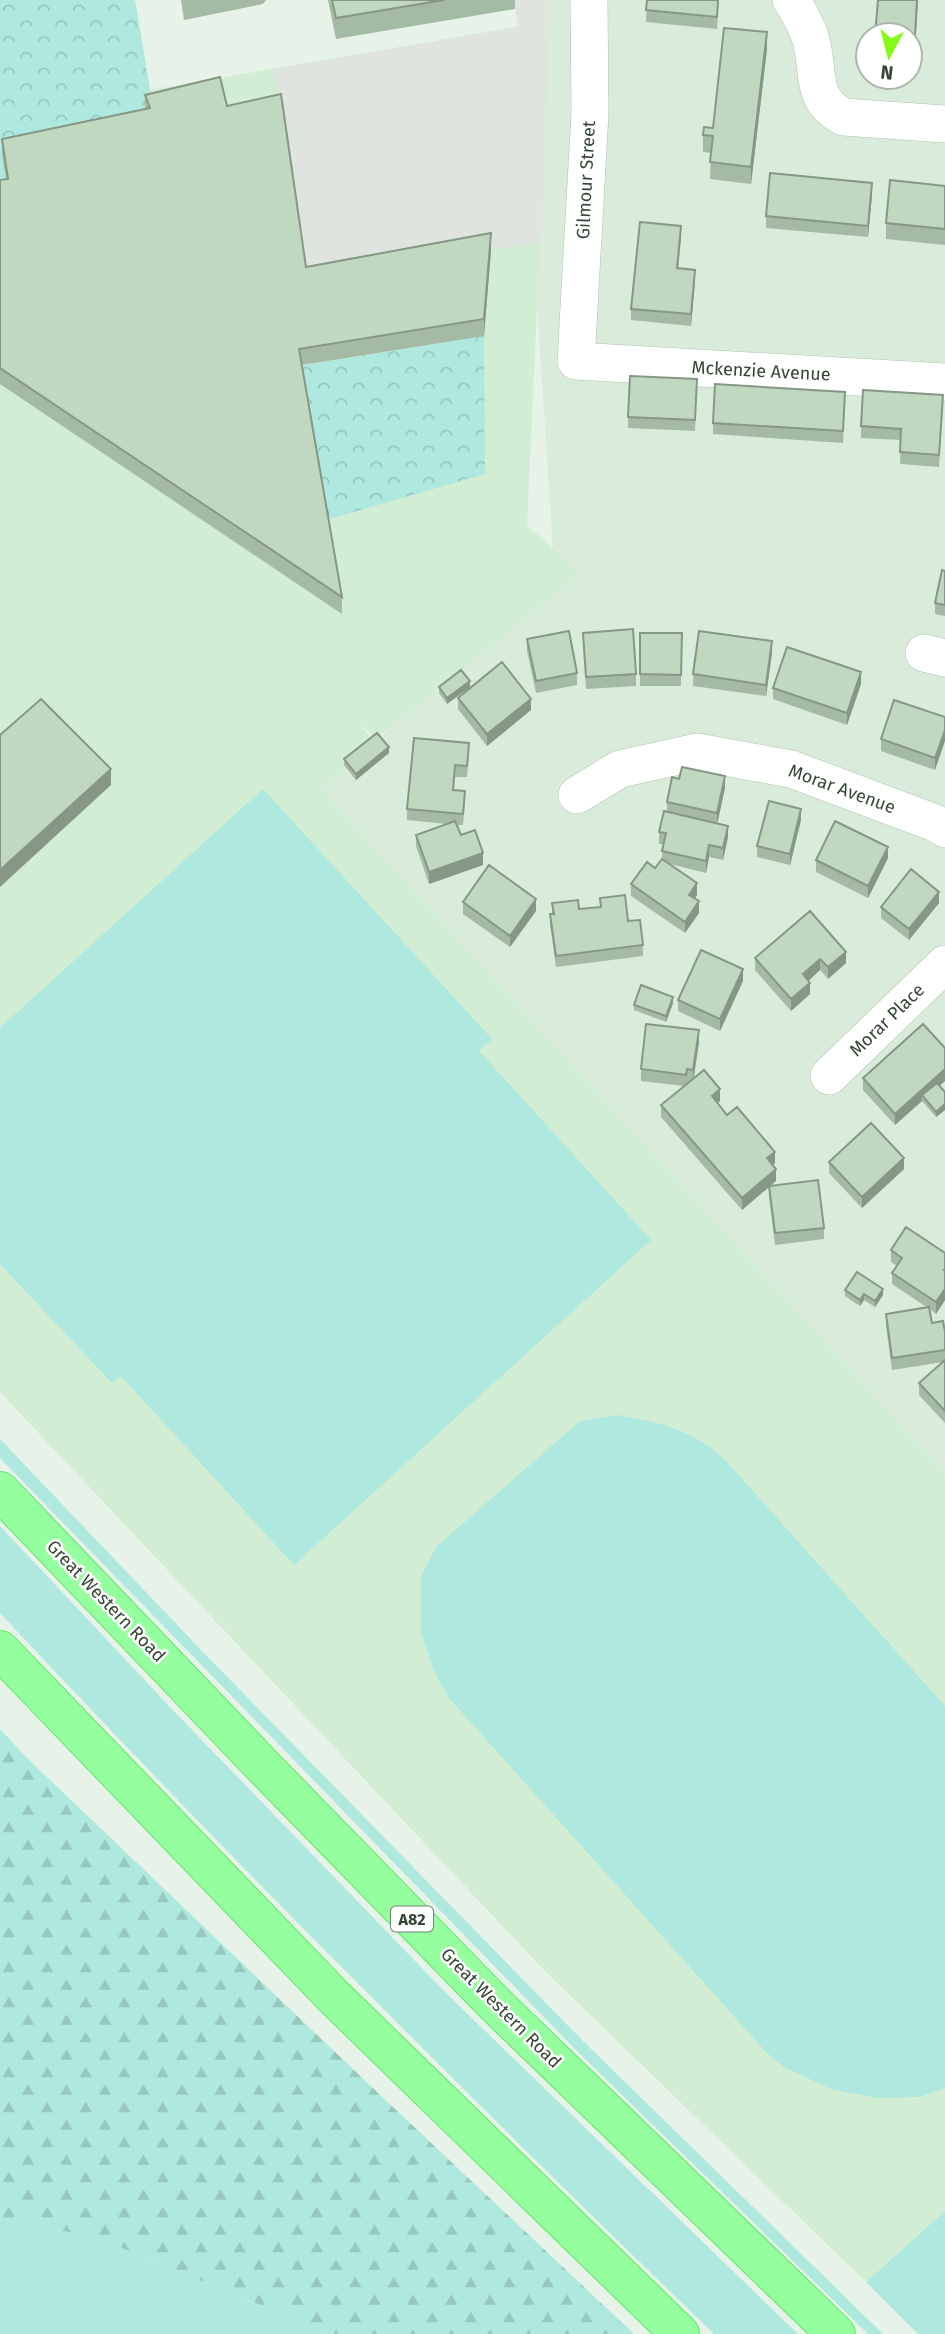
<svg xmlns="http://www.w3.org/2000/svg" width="945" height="2334" viewBox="0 0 945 2334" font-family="'Fira Sans',sans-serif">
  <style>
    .residential { fill: #d9ebda; fill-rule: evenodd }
    .education { fill: #d1edd3 }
    .green { fill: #afe8de }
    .forest { fill: url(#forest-firs) }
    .park { fill: url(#park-crowns) }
    .parking { fill: #dfe4df }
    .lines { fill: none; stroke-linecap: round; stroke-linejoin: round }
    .minor-casing { stroke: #afc5b0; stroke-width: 38 }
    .primary-casing { stroke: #64e46d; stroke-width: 40 }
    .minor { stroke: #fff; stroke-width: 37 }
    .primary { stroke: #95fe9e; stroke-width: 38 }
    .wall { fill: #a5baa4 }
    .shaded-wall { fill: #869786 }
    .building { fill: #c0d8bf; stroke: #869786; stroke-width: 2 }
    .labels { text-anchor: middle; stroke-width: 5; stroke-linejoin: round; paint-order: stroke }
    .shield { fill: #fff; stroke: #727e72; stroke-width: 2 }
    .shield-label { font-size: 16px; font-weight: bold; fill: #364636 }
    .street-label { font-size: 18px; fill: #364636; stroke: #fff }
  </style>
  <defs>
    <pattern id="forest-firs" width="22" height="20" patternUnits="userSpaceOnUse" patternTransform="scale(1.75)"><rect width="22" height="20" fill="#afe8de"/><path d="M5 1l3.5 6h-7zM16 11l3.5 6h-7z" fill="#97c8bf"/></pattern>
    <pattern id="park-crowns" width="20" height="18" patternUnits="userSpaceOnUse" patternTransform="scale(1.75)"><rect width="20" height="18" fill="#afe8de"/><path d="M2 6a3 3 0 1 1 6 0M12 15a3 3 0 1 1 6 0" fill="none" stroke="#97c8bf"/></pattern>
  </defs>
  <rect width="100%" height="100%" fill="#e7f3e8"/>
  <path class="residential" d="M515,0h430v1473l-623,-683 233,-210 -36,-553zM868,35h42v42h-42z"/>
  <path class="education" d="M0,0h135l15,90 400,-69 -23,504 53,49 -204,165 -18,-17 17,20 -53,48 623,683v738l-79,71 -323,-313 -543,-577z"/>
  <path class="green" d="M263,789l229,250 -13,12 172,189 -357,325 -173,-189 -9,7 -112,-119v-236z
    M617,1415c44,8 75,14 108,45l220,246v382l-26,9 -41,1 -47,-9 -47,-22 -18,-15 -317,-354 -15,-27 -13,-39v-55l15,-30 144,-126z
    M0,1439l202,212 380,389 301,294h-15l-292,-284 -576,-592z
    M0,1526l169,180 279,289 350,339h-84c-243,-235 -483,-474 -714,-721z
    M945,2211v123h-27l-52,-52z
    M0,2219l95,18 236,97h-331z"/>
  <path class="forest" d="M0,1729l29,31 348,332 257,242h-303l-236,-97 -95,-18z"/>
  <path class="park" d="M0,0h135l15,90 -5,22 -143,43 6,40 -8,2z
    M484,336l1,138 -159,46 -27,-154z"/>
  <path class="parking" d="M513,0h37l-9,244 -50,6 -185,33 -33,-214 246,-42z"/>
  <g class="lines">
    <g class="minor-casing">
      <path id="minor" d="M589,0l1,113 -14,248 369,21
        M791,0c8,12 16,26 20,40 9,32 -2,60 33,77l101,7
        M924,653l21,5
        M577,795l43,-26 77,-17 94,17 144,54 10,6
        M829,1076l116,-112"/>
    </g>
    <g class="primary-casing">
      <path id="primary" d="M0,1491l260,272 237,243 339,328
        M0,1650l334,347 346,337"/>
    </g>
    <use href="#minor" class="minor"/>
    <use href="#primary" class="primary"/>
  </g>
  <path class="wall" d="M181,0h85l-3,4 -79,16z
    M328,0h187v9l-179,30z
    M647,0h72l-2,29 -71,-7z
    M878,0h40l-5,80 -40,-2v-1h37v-42z
    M767,49l-16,135 -41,-5 1,-26 -8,-1v-17l10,-7z
    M145,95l82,11 79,161 185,-17 -7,86 -182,29 40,232v17l-342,-230v-204l6,-1 -4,-24v-16l143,-30z
    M945,186v59l-59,-6v-16z
    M872,195l-4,42 -102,-9v-12z
    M681,237l-3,31 17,13 -4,45 -60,-6v-11z
    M697,379l-2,52 -67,-3v-11z
    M845,403l-2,40 -130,-9v-11z
    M943,407l-4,60 -39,-3 1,-24 -40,-2v-12z
    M945,571v45l-10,-2v-11z
    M583,633l53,41v12l-50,3z
    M640,633h42l-1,53h-41z
    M527,639l50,34v12l-41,8 -9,-42z
    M772,653l-6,43 -73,-10v-12z
    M861,684l-14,41 -74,-26v-11z
    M439,687h31l-23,17 -8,-11z
    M458,698l73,12 -44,36 -29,-37z
    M945,717l-10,53 -54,-19v-12z
    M414,738l55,17 -2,22h-12l-1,13 11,13 -2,22h-6l4,10 22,30 -54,19 -13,-38v-11l31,-11 -40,-4v-11z
    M389,753l-33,27 -12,-15v-6z
    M725,788l-8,35 11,14 -5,23 -14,-3 -3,16 -36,-9 27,31 -2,3 4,15 -14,20 -54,-37v-12l24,-16 7,-9 1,-15h-4v-12l8,-21v-9z
    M801,820l-11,45 -33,-8v-11z
    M888,858l-20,40 -52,-26v-12z
    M600,898l28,23 15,24v11l-87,11 -6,-42v-11h2v-11l27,6 21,-2z
    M463,902l73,9 -26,36 -47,-33z
    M939,903l-30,37 -28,-22v-11z
    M810,911l36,52 -18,16 -8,-9 -12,11 2,13 -19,17 -36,-41v-12z
    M743,981l-23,50 -42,-20v-11z
    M673,1003l-7,19 -32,-12v-5z
    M699,1042l-5,36 26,23 -3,2 10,12 48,48 -3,2 4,16 -6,4 54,43v11l-49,6 -6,-48v-11l-27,24 -81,-93v-12l23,-19 -43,-5v-12z
    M945,1048v33l-6,5 6,6v18l-9,7 -14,-16 -27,24 -32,-35v-12z
    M829,1162l75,7 -42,39 -33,-35z
    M891,1250l54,3v47l-9,14 -6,-5 2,14 13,9v91l-26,-28v-12l24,-21 -51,8 -6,-44v-12l42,-6 -36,-24v-11l5,-7 -6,-4z
    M845,1290l38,5 -8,12 -11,-7 -4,6 -15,-10z"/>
  <path class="shaded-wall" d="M917,0h1l-5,80v-11z
    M767,32v17l-16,135v-17z
    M872,183v12l-4,42v-11z
    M681,226v11l-4,43v-12z
    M491,233v17l-7,86v-17z
    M695,270v11l-4,45v-12z
    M772,641v12l-6,43v-11z
    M861,672v12l-14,41v-12z
    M470,681v6l-23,17v-6z
    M531,699v11l-44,36v-12z
    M945,730v11l-10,29v-12z
    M389,747v6l-33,27v-6z
    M111,769v16l-111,102v-17z
    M725,776v12l-8,37v-12z
    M801,809v11l-11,45v-11z
    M728,826v11l-5,23v-12z
    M709,845v12l-3,16v-12z
    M888,847v11l-20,40v-12z
    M483,853v12l-54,19v-12z
    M697,883v12l-8,11v-11z
    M939,892v11l-30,37v-11z
    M536,899v12l-26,36v-11z
    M699,901v12l-14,20v-11z
    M846,952v11l-18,16v-12z
    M820,959v11l-17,16v-12z
    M743,969v12l-23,50v-12z
    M810,983v11l-19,17v-12z
    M673,997v6l-7,19v-6z
    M699,1030v12l-6,39v-11z
    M945,1069v12l-20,18 -3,-4v6l-27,24v-11z
    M720,1089v12l-8,7v-12z
    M945,1104v6l-9,7v-5z
    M775,1152v11l-8,7v-12z
    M904,1158v11l-42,39v-11z
    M776,1169v12l-34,29v-12z
    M883,1289v6l-8,12v-6z
    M945,1289v11l-9,14v-12z
    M864,1294v6l-4,6v-6z"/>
  <path class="building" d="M332,0h112l-108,18z
    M647,0h71l-1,17 -71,-7z
    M878,0h39l-4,69h-3v-34h-35z
    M724,28l43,4 -16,135 -41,-5 3,-26 -10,-1 1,-8 9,1z
    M220,77l7,29 54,-12 25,173 185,-34 -7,86 -185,30 43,248 -342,-229v-188l8,-1 -6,-40 148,-31 -5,-13z
    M770,173l102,10 -4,43 -102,-10z
    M890,180l55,6v43l-59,-6z
    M640,222l41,4 -4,42 18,2 -4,44 -60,-5z
    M630,376l67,3 -2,41 -67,-3z
    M715,384l130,8 -2,39 -130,-8z
    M863,390l80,5 -4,60 -39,-3 1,-23 -40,-3z
    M942,570l3,1v34l-10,-2z
    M633,629l3,45 -50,3 -3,-44z
    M569,631l8,42 -41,8 -9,-42z
    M699,631l73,10 -6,44 -73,-11z
    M640,633h42l-1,42 -41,-1z
    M787,647l74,25 -14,41 -74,-25z
    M502,662l29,37 -44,35 -29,-36z
    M461,670l9,11 -23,17 -8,-11z
    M41,699l70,70 -111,101v-135z
    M894,700l51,17v13l-10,28 -54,-19z
    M377,733l12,14 -33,27 -12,-15z
    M414,738l55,5 -2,23 -12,-1 -2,25 12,1 -2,23 -56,-5z
    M682,767l43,9 -8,37 -50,-11 5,-25 7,2z
    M769,801l32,8 -11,45 -33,-8z
    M664,811l64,15 -5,22 -14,-3 -3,16 -44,-10 4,-18 -7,-1z
    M455,821l6,14 14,-5 8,23 -54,19 -13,-37z
    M835,821l53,26 -20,39 -52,-26z
    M662,859l35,24 -8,12 10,6 -14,21 -54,-38 16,-22 8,6z
    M489,865l47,34 -26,37 -47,-34z
    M911,869l28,23 -30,37 -28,-22z
    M625,895l3,26 12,-1 3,25 -87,11 -6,-42h4l-2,-11 26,-3 1,9 22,-2 -1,-9z
    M810,911l36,41 -18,15 -8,-8 -17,15 7,9 -19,16 -36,-41z
    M701,950l42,19 -23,50 -42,-19z
    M641,985l32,12 -7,19 -32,-11z
    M646,1024l53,6 -6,40 -6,-1 -1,6 -45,-6z
    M923,1024l22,24v21l-50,45 -32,-36z
    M704,1070l16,19 -8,7 15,19 10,-8 38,45 -8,6 9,11 -34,29 -81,-93z
    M937,1083l8,9v12l-9,8 -14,-17z
    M871,1123l33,35 -42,39 -33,-35z
    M818,1180l6,48 -49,5 -6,-47z
    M906,1227l39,26v16l-1,1 1,1v18l-9,13 -44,-29 10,-15 -11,-8z
    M857,1272l26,17 -8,12 -11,-7 -4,6 -15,-10z
    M929,1307l3,16 11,-2 2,11v18l-53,8 -6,-44z
    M945,1360v51l-26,-28z"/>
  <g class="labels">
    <rect class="shield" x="391" y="1906.5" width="42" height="25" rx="5"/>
    <g class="shield-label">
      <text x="412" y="1925">A82</text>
    </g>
    <g class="street-label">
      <text transform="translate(586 180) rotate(-87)" y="6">Gilmour Street</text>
      <text transform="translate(761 371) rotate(3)" y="6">Mckenzie Avenue</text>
      <text transform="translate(842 789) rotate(20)" y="6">Morar Avenue</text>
      <text transform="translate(887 1020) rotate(-44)" y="6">Morar Place</text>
      <text transform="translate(106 1601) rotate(46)" y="6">Great Western Road</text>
      <text transform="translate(501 2008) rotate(45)" y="6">Great Western Road</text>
    </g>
  </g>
  <g transform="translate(889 56) rotate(187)"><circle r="33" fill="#ffffff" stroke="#afb5af" stroke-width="2"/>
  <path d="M0-5L12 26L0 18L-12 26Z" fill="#84fa17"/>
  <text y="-10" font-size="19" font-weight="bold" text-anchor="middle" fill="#364636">N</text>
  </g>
</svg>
